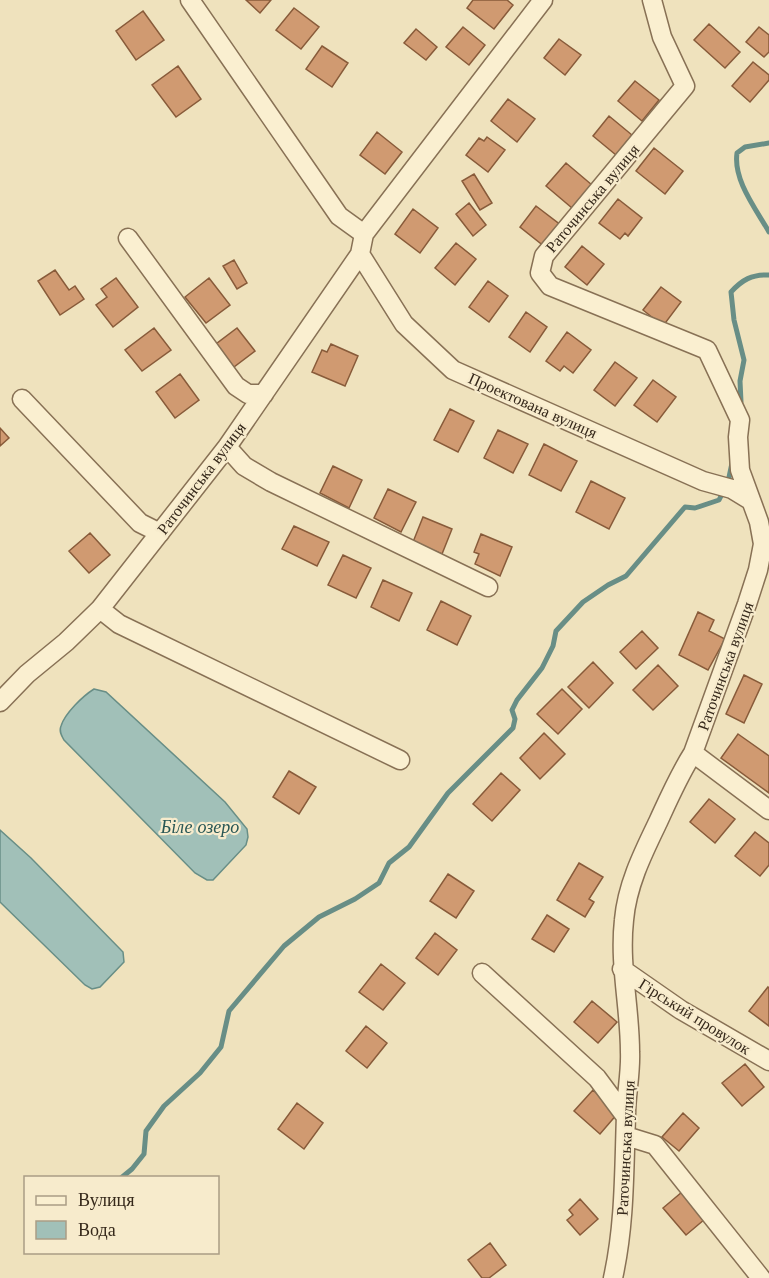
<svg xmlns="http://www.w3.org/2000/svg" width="769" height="1278" viewBox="0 0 769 1278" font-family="'Libre Baskerville',serif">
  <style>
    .water { fill: #a1c0b8; stroke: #688e86; stroke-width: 1.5 }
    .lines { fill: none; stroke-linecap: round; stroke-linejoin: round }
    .stream { stroke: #688e86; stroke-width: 5 }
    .building { fill: #d09a71; stroke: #885b3a; stroke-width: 1.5 }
    .minor-casing { stroke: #887155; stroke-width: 21 }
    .minor { stroke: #faefd0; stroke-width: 18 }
    .labels { text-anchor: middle; stroke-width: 4.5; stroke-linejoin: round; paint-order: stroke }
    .street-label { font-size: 16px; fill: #36291b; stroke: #f7ebcc }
    .water-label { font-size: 18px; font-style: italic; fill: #295755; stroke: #f7ebcc }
  </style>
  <rect width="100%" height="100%" fill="#efe2bd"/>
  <path class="water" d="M94,689l12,3 119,110 22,27 1,8 -2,8 -33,35h-6l-12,-7 -131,-133c-3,-5 -5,-9 -3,-14 4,-13 22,-30 33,-37z
    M0,830l31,28 92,94 1,10 -24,25 -8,2 -7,-4 -85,-83z"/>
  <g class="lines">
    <path class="stream" d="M769,143l-24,4 -8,6c-4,27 19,56 32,79
      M741,402l-1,-21 4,-21 -10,-40 -3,-28c11,-12 21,-18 38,-17
      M121,1178l11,-9 12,-15 2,-23 18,-25 36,-33 21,-26 8,-36 55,-65 35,-29 36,-18 24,-16 10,-20 20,-16 39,-54 65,-65 2,-9 -3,-9 5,-10 25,-32 11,-22 3,-15 27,-29 25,-17 18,-9 59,-69 10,1 24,-8 9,-18 4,-19"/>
  </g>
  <path class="building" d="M246,0h25l-11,13z
    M473,0h34l6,5 -19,24 -27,-21z
    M294,8l25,19 -18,22 -25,-19z
    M143,11l21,29 -28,20 -20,-29z
    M709,24l31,28 -15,16 -31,-28z
    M463,27l22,18 -16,20 -23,-18z
    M759,27l10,8v17l-5,5 -18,-15z
    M416,29l21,18 -11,13 -22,-17z
    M559,39l22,16 -16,20 -21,-17z
    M322,46l26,17 -16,24 -26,-18z
    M753,62l16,13v5l-19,22 -18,-16z
    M178,66l23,33 -25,18 -24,-32z
    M635,81l24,19 -17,21 -24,-20z
    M508,99l27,20 -18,23 -26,-21z
    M609,116l23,19 -16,20 -23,-19z
    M377,132l25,20 -17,22 -25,-19z
    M487,137l18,13 -17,22 -22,-17 13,-17 5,3z
    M654,148l29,23 -18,23 -29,-23z
    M566,163l26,22 -20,23 -26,-22z
    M474,174l18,29 -12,7 -18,-29z
    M618,199l24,19 -14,18 -3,-3 -5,6 -21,-16z
    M469,203l17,22 -13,11 -17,-22z
    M536,206l26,20 -17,21 -25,-20z
    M413,209l25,19 -18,25 -25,-19z
    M456,243l20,16 -21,26 -20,-17z
    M582,246l22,18 -17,21 -22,-18z
    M234,260l13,23 -10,6 -14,-23z
    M55,270l14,20 6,-4 9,13 -24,16 -22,-34z
    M116,278l22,29 -25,20 -17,-22 11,-8 -6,-8z
    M209,278l21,27 -24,18 -21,-26z
    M488,281l20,15 -19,26 -20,-15z
    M661,287l20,15 -18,24 -20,-16z
    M526,312l21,15 -17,25 -21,-15z
    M154,328l17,22 -29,21 -17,-21z
    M237,328l18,23 -25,19 -18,-23z
    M567,332l24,18 -18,23 -9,-7 -4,5 -14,-10z
    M331,344l27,12 -13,30 -33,-14 10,-22 5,2z
    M615,362l22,16 -22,28 -21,-16z
    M180,374l19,26 -24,18 -19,-26z
    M653,380l23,17 -19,25 -23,-17z
    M450,409l24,12 -16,31 -24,-12z
    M0,428l9,10 -9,8z
    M498,430l30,14 -15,29 -29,-15z
    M544,444l33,17 -16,30 -32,-16z
    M333,466l29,14 -13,28 -29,-15z
    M591,481l34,17 -16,31 -33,-17z
    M388,489l28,13 -15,30 -27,-14z
    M423,517l29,12 -10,25 -29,-12z
    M294,526l35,16 -12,24 -35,-17z
    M90,533l20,22 -21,18 -20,-22z
    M481,534l31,13 -12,29 -25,-12 4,-10 -5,-2z
    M343,555l28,13 -15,30 -28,-13z
    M383,580l29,13 -13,28 -28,-14z
    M441,601l30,15 -14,29 -30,-15z
    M698,612l16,8 -5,11 16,8 -17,31 -29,-15z
    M642,631l16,17 -22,21 -16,-17z
    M593,662l20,21 -24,25 -21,-21z
    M658,665l20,21 -25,24 -20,-20z
    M744,675l18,9 -18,39 -18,-9z
    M562,689l20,20 -24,25 -21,-20z
    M544,733l21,21 -25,25 -20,-21z
    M738,734l31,22v37l-48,-35z
    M289,771l27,16 -17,27 -26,-17z
    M501,773l19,17 -28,31 -19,-17z
    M709,799l26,20 -20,24 -25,-21z
    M755,832l14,11v22l-9,11 -25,-20z
    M579,863l24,14 -14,22 5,3 -9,15 -28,-17z
    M448,874l26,17 -18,27 -26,-17z
    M547,915l22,14 -15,23 -22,-13z
    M435,933l22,17 -19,25 -22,-17z
    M381,964l24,19 -22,27 -24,-18z
    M768,987l1,1v38l-20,-15z
    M592,1001l25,21 -19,21 -24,-21z
    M366,1026l21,17 -20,25 -21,-17z
    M745,1064l19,23 -22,19 -20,-23z
    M593,1090l25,23 -18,21 -26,-23z
    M297,1103l26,20 -19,26 -26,-20z
    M683,1113l16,15 -20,23 -17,-14z
    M682,1192l23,27 -19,16 -23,-27z
    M580,1199l18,20 -18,16 -13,-15 6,-5 -4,-5z
    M490,1243l16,22 -17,13h-7l-14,-18z"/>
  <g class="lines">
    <g class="minor-casing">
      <path id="minor" d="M190,0l149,216 25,18
        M128,238l108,148 12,8h16
        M360,254l44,70 49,46 250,111 29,8 18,11
        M22,399l118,124 20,10
        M227,447l17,19 27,16 217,105
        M100,609l19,15 281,136
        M0,702l27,-28 39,-32 34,-33 127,-162 133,-193 4,-20 179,-234
        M693,753l76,57
        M622,969l59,41 88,51
        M482,973l115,105 29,39
        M626,1136l29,9 106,133
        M613,1278c12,-54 11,-108 13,-163 0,-21 5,-42 4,-63 0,-45 -11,-87 -6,-132 3,-35 19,-67 34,-98 11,-24 21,-47 35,-69l54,-149 11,-34 5,-26 -4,-22 -19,-52 -2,-33 2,-17 -33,-70 -157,-64 -10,-13 4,-17 141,-170 -23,-49 -10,-37"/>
    </g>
    <use href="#minor" class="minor"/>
  </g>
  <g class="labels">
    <g class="street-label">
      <text transform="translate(592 198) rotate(-50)" y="6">Раточинська вулиця</text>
      <text transform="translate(533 405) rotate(24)" y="6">Проектована вулиця</text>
      <text transform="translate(201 478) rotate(-53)" y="6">Раточинська вулиця</text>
      <text transform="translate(725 666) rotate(-70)" y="6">Раточинська вулиця</text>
      <text transform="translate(695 1016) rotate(32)" y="6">Гірський провулок</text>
      <text transform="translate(625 1148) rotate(-87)" y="6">Раточинська вулиця</text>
    </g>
    <g class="water-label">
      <text x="200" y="833">Біле озеро</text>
    </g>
  </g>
  <rect x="24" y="1176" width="195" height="78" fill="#f7ebcc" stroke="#aa9d85" stroke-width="1.5"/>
  <rect x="36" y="1196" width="30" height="9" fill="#faefd0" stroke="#aa9d85" stroke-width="1.5"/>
  <text x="78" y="1206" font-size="18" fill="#36291b">Вулиця</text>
  <rect x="36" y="1221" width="30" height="18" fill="#a1c0b8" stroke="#aa9d85" stroke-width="1.5"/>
  <text x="78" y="1236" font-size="18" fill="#36291b">Вода</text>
</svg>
